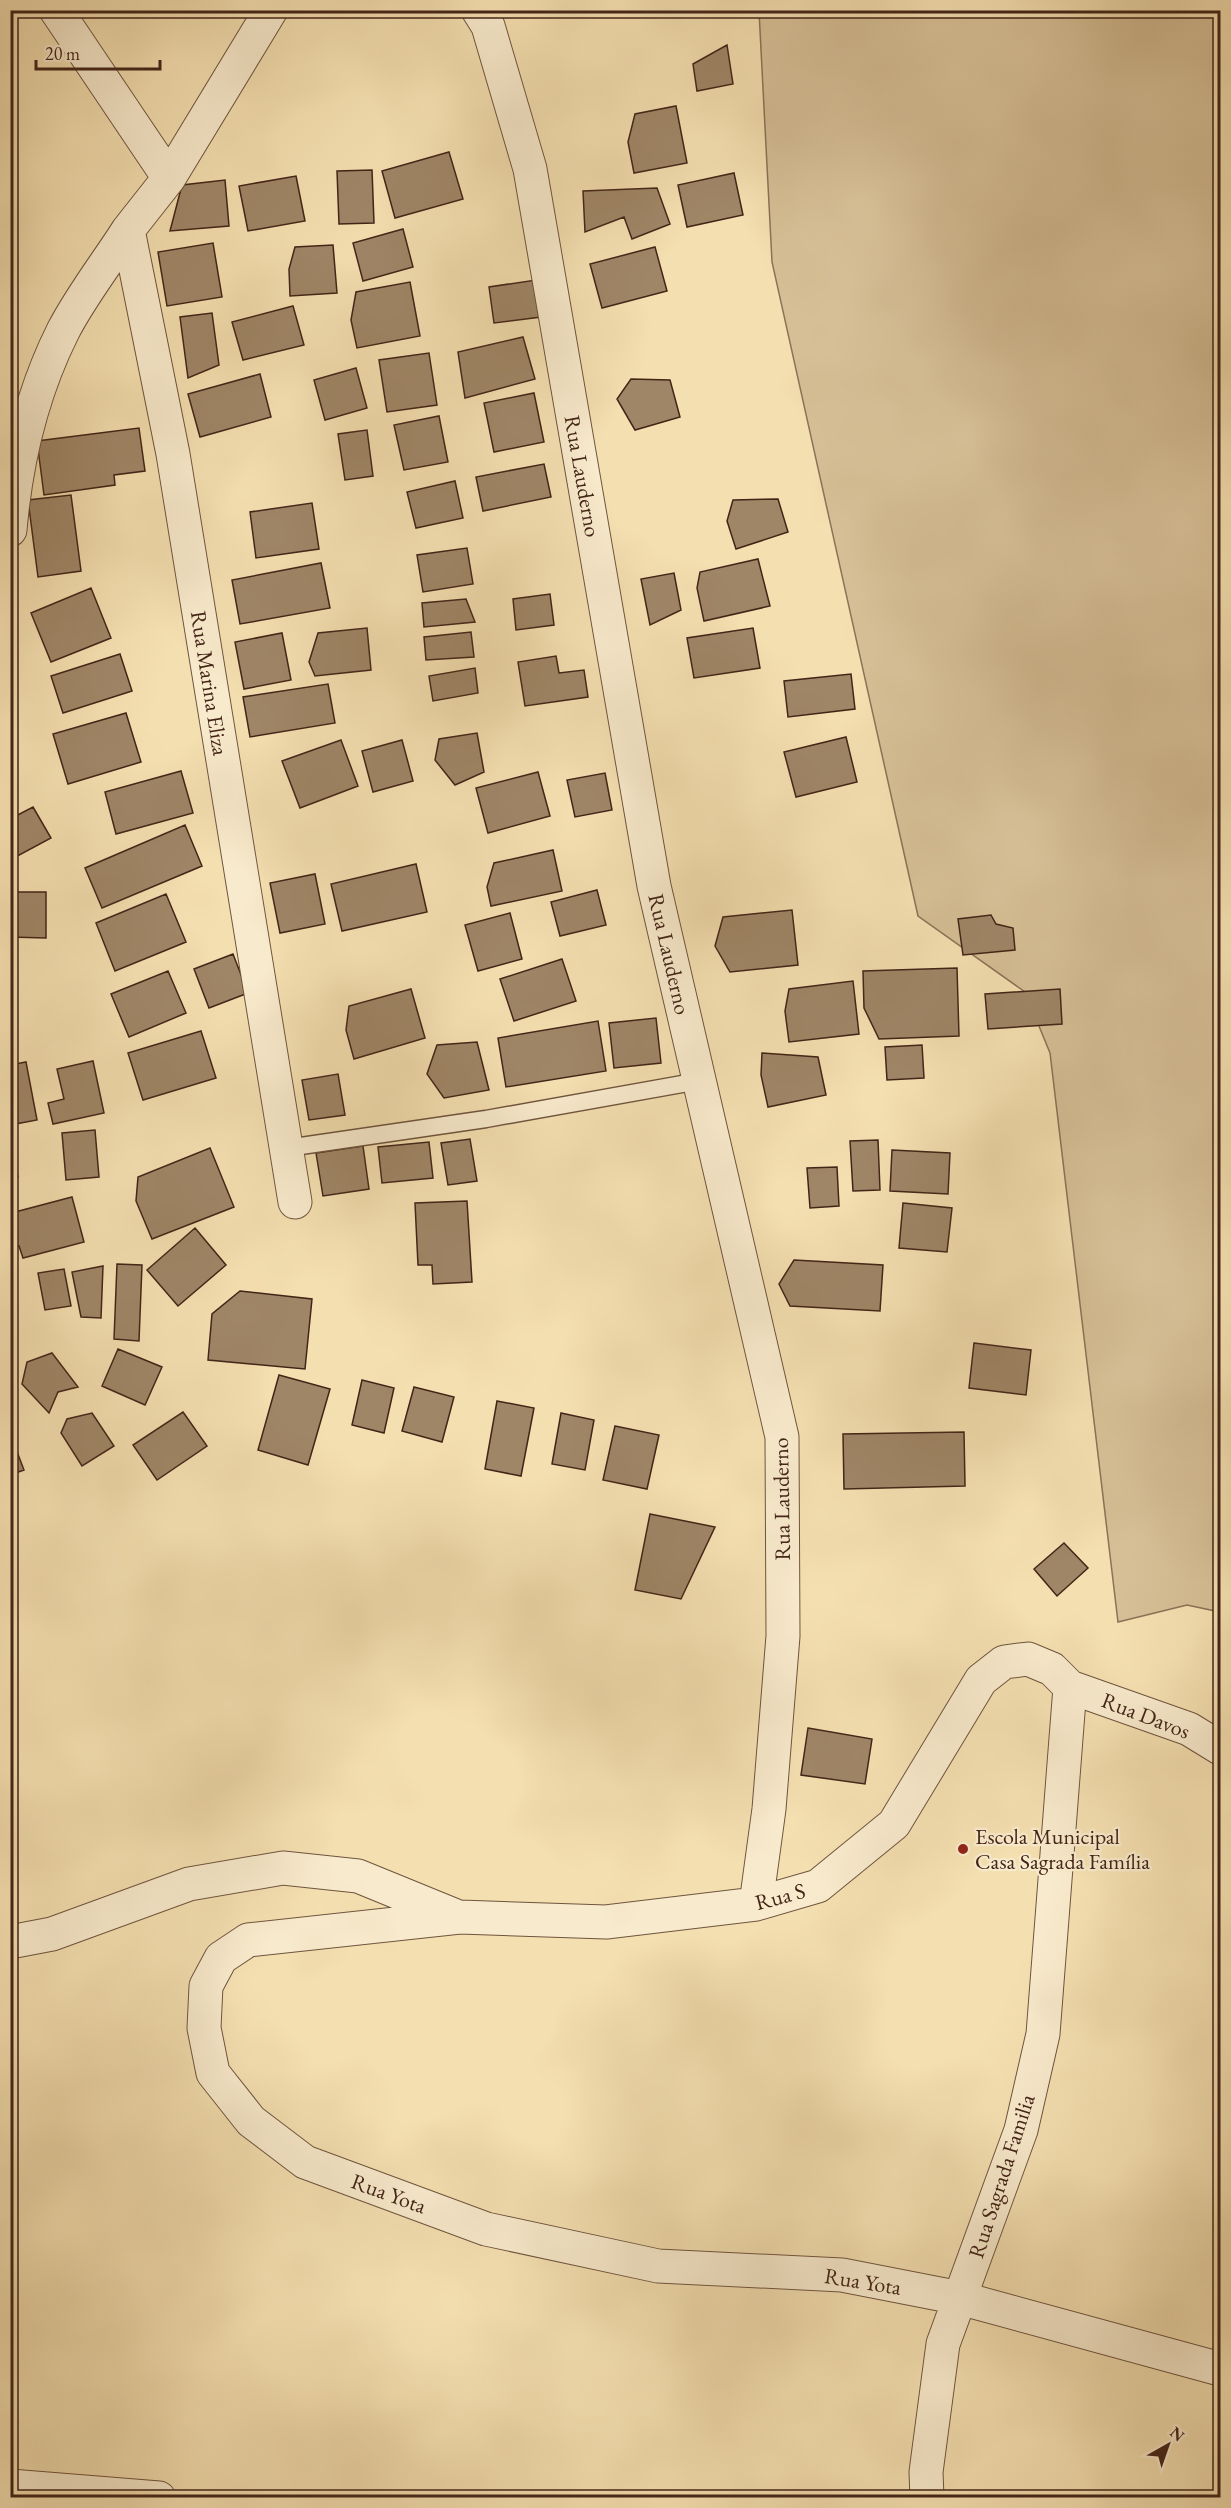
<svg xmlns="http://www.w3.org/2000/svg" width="1231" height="2508" viewBox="0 0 1231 2508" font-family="'EB Garamond',serif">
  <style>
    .green { fill: #d6bf96; stroke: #8c7257; stroke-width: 1.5 }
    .building { fill: #9f8667; stroke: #432518; stroke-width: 1.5 }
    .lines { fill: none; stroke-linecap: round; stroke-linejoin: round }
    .lane-casing { stroke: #6f543e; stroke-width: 19 }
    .street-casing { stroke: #6f543e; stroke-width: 35 }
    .lane { stroke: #f8eacc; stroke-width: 16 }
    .street { stroke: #f8eacc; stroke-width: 33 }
    .poi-dot { fill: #8f2418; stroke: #f8eacc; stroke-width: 2 }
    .labels { text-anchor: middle; stroke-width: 4.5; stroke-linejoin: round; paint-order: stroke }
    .street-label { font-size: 22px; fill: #432518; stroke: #f8eacc }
    .poi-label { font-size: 22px; fill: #432518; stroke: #f8eacc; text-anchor: start }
  </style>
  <rect width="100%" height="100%" fill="#f4dfb0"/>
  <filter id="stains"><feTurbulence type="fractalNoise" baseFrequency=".00333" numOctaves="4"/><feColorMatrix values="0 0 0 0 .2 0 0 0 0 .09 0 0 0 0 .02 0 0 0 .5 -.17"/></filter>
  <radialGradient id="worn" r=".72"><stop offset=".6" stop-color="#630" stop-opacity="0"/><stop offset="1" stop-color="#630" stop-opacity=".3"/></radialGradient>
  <path class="green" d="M759,11h461v1601l-33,-7 -69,17 -68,-569 -25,-61 -107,-76 -146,-654z"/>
  <path class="building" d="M727,45l6,39 -36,7 -4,-27z
    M676,106l11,57 -53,10 -6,-31 7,-28z
    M449,152l14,47 -68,19 -13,-47z
    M372,170l2,53 -35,1 -2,-53z
    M734,173l9,42 -56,12 -9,-42z
    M296,176l9,45 -57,10 -9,-45z
    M225,180l4,46 -59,5 12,-46z
    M657,188l13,36 -38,15 -8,-22 -39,15 -2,-41z
    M403,229l10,38 -50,14 -10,-38z
    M213,243l9,54 -55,9 -9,-54z
    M333,245l4,48 -47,3 -1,-27 6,-22z
    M655,247l12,44 -65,17 -12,-44z
    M536,280l5,37 -47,6 -5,-36z
    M410,282l10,54 -63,12 -6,-28 5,-28z
    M293,306l11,39 -61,15 -11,-38z
    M212,313l7,52 -31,13 -8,-61z
    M523,337l12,42 -70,19 -7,-46z
    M429,353l8,52 -50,7 -8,-52z
    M356,368l11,40 -42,12 -11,-40z
    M260,374l11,43 -71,20 -12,-43z
    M631,379l39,1 10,37 -45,13 -18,-31z
    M534,393l10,49 -50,10 -10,-49z
    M439,416l9,46 -44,8 -10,-45z
    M139,428l6,43 -31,4 1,10 -71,10 -7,-54z
    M367,430l6,46 -28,4 -7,-46z
    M544,464l7,33 -68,14 -7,-34z
    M455,481l8,37 -47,10 -9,-36z
    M71,495l10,76 -43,6 -10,-77z
    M778,499l10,33 -52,17 -9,-28 6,-21z
    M312,503l7,46 -63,9 -6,-46z
    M467,548l6,36 -50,8 -6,-37z
    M758,559l12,47 -66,15 -7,-33 3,-16z
    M321,563l9,45 -90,16 -8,-44z
    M674,573l7,37 -31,15 -9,-46z
    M91,588l20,50 -60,24 -20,-49z
    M550,594l4,31 -38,5 -3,-31z
    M466,599l9,23 -51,5 -2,-24z
    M367,628l4,42 -56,6 -6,-14 9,-29z
    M753,628l7,40 -66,10 -7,-40z
    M471,632l3,25 -48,3 -2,-23z
    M282,633l9,47 -47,9 -9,-47z
    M120,654l12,37 -69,22 -12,-37z
    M556,656l3,17 25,-3 4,27 -63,9 -7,-44z
    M475,668l3,25 -45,8 -4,-25z
    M851,674l4,35 -67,8 -4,-36z
    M328,684l7,39 -85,14 -7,-40z
    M126,713l15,49 -73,22 -15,-50z
    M477,733l7,39 -29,13 -20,-25 4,-21z
    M846,737l11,45 -61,15 -12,-45z
    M341,740l17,46 -58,22 -18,-47z
    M402,740l11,41 -40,11 -11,-41z
    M181,771l12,42 -77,21 -11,-42z
    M538,772l12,44 -62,17 -12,-45z
    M605,773l7,37 -37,7 -8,-37z
    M33,807l18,31 -41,22v-41z
    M185,825l17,41 -100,42 -17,-40z
    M553,850l9,41 -71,15 -4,-19 7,-24z
    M416,864l11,48 -85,19 -11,-47z
    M315,874l10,50 -45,9 -10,-50z
    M597,890l9,35 -46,11 -9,-34z
    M10,892h36v46l-36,-1z
    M166,894l20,48 -71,29 -19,-48z
    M792,910l6,55 -68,7 -15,-26 8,-29z
    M510,913l12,46 -44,12 -13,-46z
    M991,915l5,9 17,4 2,22 -52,5 -5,-36z
    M233,954l15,39 -39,15 -15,-39z
    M562,959l14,42 -62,20 -14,-42z
    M957,968l2,68 -80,3 -15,-31 -1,-37z
    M168,971l18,42 -57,24 -18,-43z
    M853,981l6,53 -70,8 -4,-31 4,-22z
    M411,989l14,49 -71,21 -8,-29 3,-24z
    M1060,989l2,35 -74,5 -3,-35z
    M10,1018l6,39 -6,1z
    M656,1018l5,45 -47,5 -5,-45z
    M598,1021l8,50 -100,16 -8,-49z
    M201,1031l15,47 -73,22 -15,-47z
    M477,1042l12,48 -45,8 -17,-24 10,-29z
    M922,1045l2,33 -37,2 -2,-33z
    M762,1053l56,4 8,38 -58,12 -7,-32z
    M93,1061l11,52 -51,11 -5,-21 16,-4 -7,-30z
    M26,1062l11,58 -27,5v-60z
    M338,1074l7,41 -36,5 -7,-40z
    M95,1130l4,47 -33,3 -4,-47z
    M470,1139l7,42 -29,4 -7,-42z
    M878,1140l2,50 -27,1 -3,-50z
    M429,1142l4,36 -51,5 -4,-36z
    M363,1146l6,43 -46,7 -7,-43z
    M210,1148l24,59 -82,32 -16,-38 2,-24z
    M10,1149l8,28 -8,2z
    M892,1150l58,3 -2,41 -58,-3z
    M837,1167l2,39 -29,2 -3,-40z
    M72,1197l12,45 -61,16 -4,-12 -9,2v-50l5,14z
    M467,1201l5,81 -39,2 -1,-19h-14l-3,-62z
    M903,1203l49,5 -5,44 -48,-4z
    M195,1228l31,37 -48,41 -31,-36z
    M794,1260l89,5 -3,46 -90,-5 -11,-22z
    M117,1264l25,1 -3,76 -25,-2z
    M103,1266l-2,52 -20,-1 -9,-45z
    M64,1269l7,37 -26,4 -7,-37z
    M240,1291l72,8 -7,70 -97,-9 4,-46z
    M974,1343l57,7 -5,45 -57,-7z
    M118,1349l44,18 -17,38 -43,-19z
    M52,1353l26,34 -20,5 -9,21 -27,-29 5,-22z
    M279,1375l51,14 -22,76 -50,-15z
    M362,1380l32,8 -10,45 -32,-8z
    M414,1387l40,10 -12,45 -40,-11z
    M497,1401l37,7 -13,68 -36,-7z
    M183,1412l24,34 -50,34 -24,-35z
    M92,1413l22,33 -32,20 -21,-33 6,-14z
    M561,1413l33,7 -9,50 -33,-6z
    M615,1426l44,9 -12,54 -44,-9z
    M964,1432l1,54 -121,3 -1,-55z
    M10,1433l14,37 -14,5z
    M650,1514l65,13 -34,72 -46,-9z
    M1064,1543l24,25 -31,28 -23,-27z
    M808,1728l64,11 -7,45 -64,-9z"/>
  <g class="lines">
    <g class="lane-casing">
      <path id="lane" d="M287,1148l199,-29 213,-38"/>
    </g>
    <g class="street-casing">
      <path id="street" d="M56,10l113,168
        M271,10l-102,168 -41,52 45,224 122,748
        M478,10l10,16 42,143 124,717 128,551 1,199 -14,173 -13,95
        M10,530c6,-70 22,-137 53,-199 18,-35 44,-68 65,-101
        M1070,1687l119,42 31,19
        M10,1942l42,-8 137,-50 94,-16 75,8 98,40
        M10,2486l149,12
        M927,2498l-1,-26 17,-128 78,-214 22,-96 27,-347 -18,-18 -24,-10 -24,3 -23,18 -87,144 -76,62 -62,18 -150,18 -146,-5 -212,23 -27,18 -15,28 -2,42 9,45 38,48 54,41 181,67 172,37 184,9 118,23 260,71"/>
    </g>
    <use href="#lane" class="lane"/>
    <use href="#street" class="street"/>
  </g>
  <circle class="poi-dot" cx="963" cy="1849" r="6"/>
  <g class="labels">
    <g class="street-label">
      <text transform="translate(583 476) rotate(80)" y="8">Rua Lauderno</text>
      <text transform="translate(210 683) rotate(81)" y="8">Rua Marina Eliza</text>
      <text transform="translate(670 954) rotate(77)" y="8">Rua Lauderno</text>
      <text transform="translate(781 1499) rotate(-91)" y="8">Rua Lauderno</text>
      <text transform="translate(1146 1715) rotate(21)" y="8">Rua Davos</text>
      <text transform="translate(780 1896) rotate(-15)" y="8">Rua S</text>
      <text transform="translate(1001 2176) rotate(-72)" y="8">Rua Sagrada Familia</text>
      <text transform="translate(389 2193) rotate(20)" y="8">Rua Yota</text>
      <text transform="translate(863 2281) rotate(9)" y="8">Rua Yota</text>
    </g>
    <g class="poi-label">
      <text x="975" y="1844">Escola Municipal<tspan x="975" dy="25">Casa Sagrada Família</tspan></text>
    </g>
  </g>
  <rect width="1231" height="2508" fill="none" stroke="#f4dfb0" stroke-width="36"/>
  <rect x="12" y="12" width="1207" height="2484" fill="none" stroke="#432518" stroke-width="3"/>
  <rect x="18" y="18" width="1195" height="2472" fill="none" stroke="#432518" stroke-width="1.5"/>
  <g transform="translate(1168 2445) rotate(40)" stroke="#f8eacc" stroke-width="4.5" paint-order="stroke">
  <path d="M0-4.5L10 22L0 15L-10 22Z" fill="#432518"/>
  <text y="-9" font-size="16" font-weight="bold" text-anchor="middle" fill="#432518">N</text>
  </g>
  <path d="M36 60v9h124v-9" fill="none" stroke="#432518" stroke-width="3"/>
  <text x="45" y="60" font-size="18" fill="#432518" stroke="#f8eacc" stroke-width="4.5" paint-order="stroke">20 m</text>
  <rect width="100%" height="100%" filter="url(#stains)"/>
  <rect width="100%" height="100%" fill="url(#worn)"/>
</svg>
